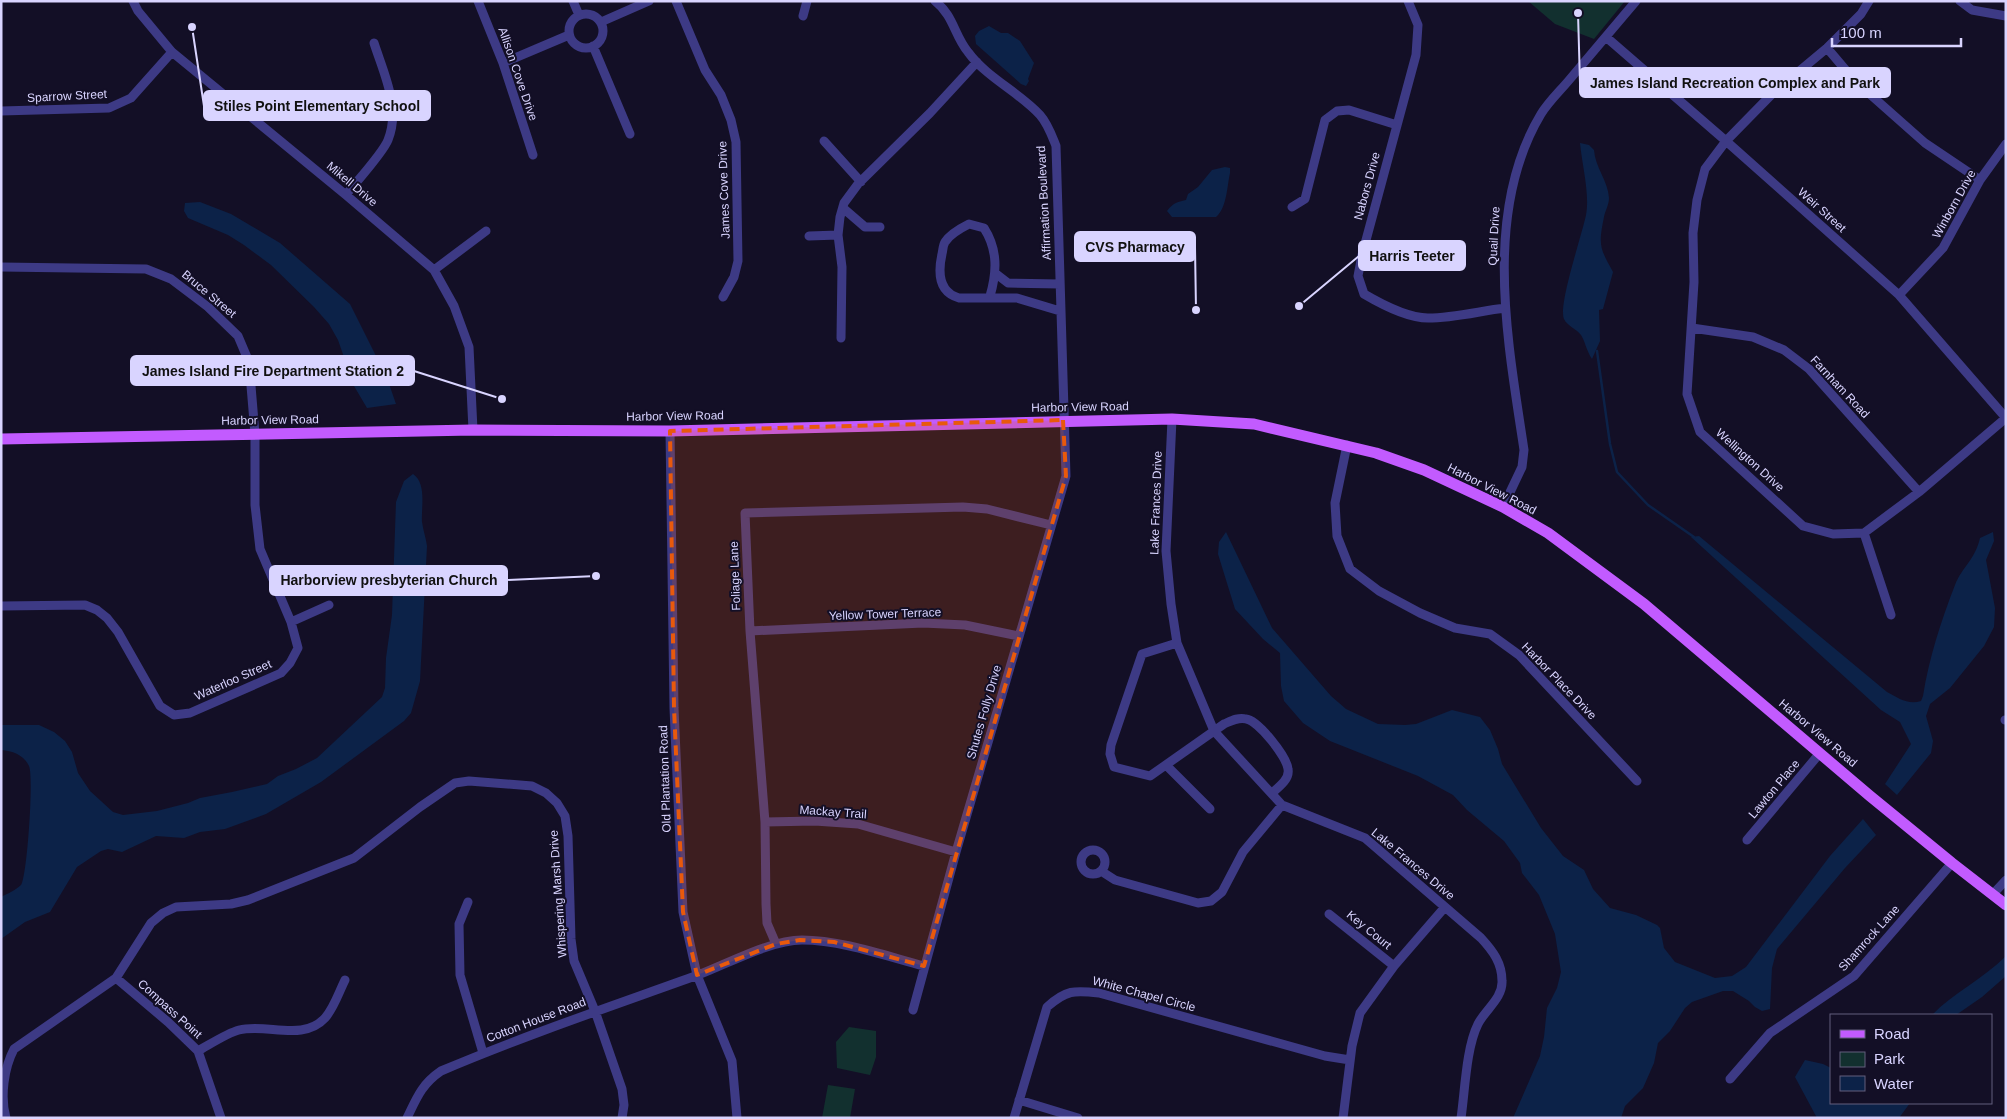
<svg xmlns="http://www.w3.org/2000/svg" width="2007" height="1119" viewBox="0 0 2007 1119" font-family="Arial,sans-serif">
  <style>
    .green { fill: #12302f }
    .water { fill: #0c2248 }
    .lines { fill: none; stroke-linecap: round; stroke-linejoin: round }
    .stream { stroke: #0c2248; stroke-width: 2.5 }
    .minor { stroke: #3d3a85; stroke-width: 9 }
    .major { stroke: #c25bff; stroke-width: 11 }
    .marked { fill: #e8590c; fill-opacity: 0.2; stroke: #e8590c; stroke-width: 4; stroke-dasharray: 10 6; stroke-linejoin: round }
    .labels { text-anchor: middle; stroke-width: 4; stroke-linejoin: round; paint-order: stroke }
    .street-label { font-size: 12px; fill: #d9d4ff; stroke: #130f26 }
    .leader { fill: none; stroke: #d9d4ff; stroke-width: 2 }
    .callout-dot { fill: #d9d4ff; stroke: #130f26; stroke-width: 2 }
    .callout { fill: #d9d4ff; stroke: #d9d4ff; stroke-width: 2 }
    .callout-label { font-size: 14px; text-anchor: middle; font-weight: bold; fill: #111 }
  </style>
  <rect width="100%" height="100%" fill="#130f26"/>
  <path class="green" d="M1528,1h97l-31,38 -39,-15z
    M849,1027l27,4v26l-6,18 -33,-7 -1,-26z
    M828,1085l27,4 -5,29h-28z"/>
  <path class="water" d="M989,26l12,7h7l12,8 14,22 -6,16 1,2 -3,5 -5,-2 -45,-40 -1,-8 4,-5z
    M1580,143l9,2 5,5c1,17 14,31 15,48 0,7 -4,13 -5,19 -6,29 -4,31 9,55l-10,37 -4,1 1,31 -8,18c-6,-9 -7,-18 -11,-24 -4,-6 -14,-9 -17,-16 -6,-14 18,-84 22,-104 4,-21 -4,-50 -6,-72z
    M1225,167l5,1v5c-3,13 -3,35 -14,44h-44l-5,-6c6,-8 10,-9 19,-11l2,-6 10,-7 14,-17z
    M200,202l31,12 49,29 70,61 37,74 9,26 -29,4 -13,-22 -16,-46 -9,-16 -15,-17 -43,-42 -27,-20 -16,-10 -40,-17 -4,-7 1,-8z
    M413,474c14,9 8,34 9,48 1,8 4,16 5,24l-7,135 -9,32 -7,8 -83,61 -55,32 -41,15 -25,3 -16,6 -28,-2 -34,16 -14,-3 -7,2 -24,16 -27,45 -25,10 -24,17v-42c6,-3 15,-7 20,-12 6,-7 13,-109 8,-119 -5,-11 -16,-15 -28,-16v-25h38l15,7 11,9 7,11 6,21 12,18 23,21 10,3 34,-4 31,-8 12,-5 32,-6 35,-8 11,-8 18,-7 21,-11 65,-61 3,-9 1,-30 6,-43 4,-113 8,-21z
    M1226,532l46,96 59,68 15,13 32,15 27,1 11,-1 36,-14 28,7 10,13 8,19 4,15 39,64 22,28 21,14 9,19 17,19 26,7 21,10 3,3 4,20 11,14 40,16 17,-2 14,-9 84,-111 33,-37 13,16 -31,33 -68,81 -5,19 -2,41 -8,2 -7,-4 -6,-6 -16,-10h-10l-31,11 -7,6 -15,23 -12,12 -4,20 -11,25 -18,18 -4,12h-108l27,-62 4,-19 3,-29 10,-20 4,-16 -6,-38 -16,-39 -17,-22 -2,-10 -16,-22 -37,-31 -14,-15 -35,-19 -88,-35 -27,-18 -19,-22 -3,-15 -1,-33 -17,-14 -28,-30 -17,-55 1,-12z
    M1993,532l1,9 -8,19 9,48 -1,19 -10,19 -34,42 -20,16 -4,12 7,25 -2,12 -34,42 -12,-11 26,-40 -11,-22 -19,-12 -190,-173 8,-1 188,156c11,6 21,13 34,9l2,-5c6,-38 18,-75 32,-111 7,-18 20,-25 25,-47z
    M2006,956v20l-24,21 -26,18h-24c21,-22 51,-36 74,-59z
    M1805,1060l18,4 8,4v35h79l-11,15h-82l-22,-41z"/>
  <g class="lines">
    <path class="stream" d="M1597,351l13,93 7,28 31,33 46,32"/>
    <path class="minor" d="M133,1l5,10 34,41 174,143 88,75 20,36 15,41 4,83
      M478,1l25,62 30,92
      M573,1l6,14
      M676,1l29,69 16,25 10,25 5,22 2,119 -4,16 -11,20
      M1408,1l10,24 -2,30 -54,200 -4,21 6,18c17,10 44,24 64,24 26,0 52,-7 77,-10
      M1869,1l-8,13 -34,34 -54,45 -47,48 -21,28 -8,31 -4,33 1,49 -7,112 13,38 103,94 30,8 31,-1 55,-41 87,-74
      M1960,1l12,9 34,6
      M569 31a17 17 0 1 1 34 0a17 17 0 1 1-34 0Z
      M803,16l4,-15
      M601,22l48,-21
      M1606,37l120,104 173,154 107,123
      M593,46l37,88
      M1827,48l28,33 70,62 55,37
      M503,63l66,-28
      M1,111l108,-3 22,-10 41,-46
      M824,141l37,41
      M346,195c10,-13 37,-42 42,-55 13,-32 -4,-66 -14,-97
      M1292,207l13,-8 20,-79 12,-9 12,-1 48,15
      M843,208l22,19h15
      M809,236l29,-1
      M1,267l145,2 25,10 37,28 30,29 11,26 6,72v71l5,44 31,73 7,26 -8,15 -9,10 -91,40 -16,2 -14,-9 -42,-74 -11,-14 -10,-8 -12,-5 -84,1
      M434,270l52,-39
      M995,273l13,10 52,1
      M1899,295l44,-47 37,-68 26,-36
      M990,296c7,-24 8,-46 -6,-68l-15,-4c-8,4 -19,10 -24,18 -2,3 -2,8 -3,12 -4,18 -4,38 17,44h58l43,13
      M1692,328l61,9 31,13 25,19 110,123
      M841,338l1,-71 -4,-32 2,-18 4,-14 14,-19 72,-71 47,-51
      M1172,419l-6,132 5,53 6,39 37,88 68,74 83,33 116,100c12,13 21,25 21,43 1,17 -17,29 -24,43 -12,24 -13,67 -17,94
      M670,431l4,277 9,204 14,63 35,86 5,57
      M1347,445l-12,58 2,33 13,33 29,22 41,22 35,15 35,6 29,21 118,126
      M1503,507l19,-40 2,-17c-16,-107 -42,-238 17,-336 8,-13 20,-24 29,-35 22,-26 44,-52 66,-78
      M1864,533l27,82
      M291,622l38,-17
      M750,631l173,-8 42,2 54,11
      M1177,643l-35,11 -31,91 -1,9 4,13 36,9 74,-52c7,-3 14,-7 22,-5 12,1 41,38 42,50 2,10 -9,18 -16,24
      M2005,720h1
      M1166,765l44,44
      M765,822l50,-1 43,3 98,28
      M1747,840l73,-87
      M1081 862a12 12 0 1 1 24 0a12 12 0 1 1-24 0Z
      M1101,871l14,9 83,23 13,-2 11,-9 21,-40 39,-47
      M1993,894l13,-14
      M468,902l-9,22 1,51 23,78
      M1329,914l65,52
      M776,944l-9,-21 -1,-19 -1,-82 -15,-191 -5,-118 218,-6 24,2 64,16
      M116,978l52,44 30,29 23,67
      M913,1010l43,-158 110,-376 -10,-330c-4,-10 -8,-22 -16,-31 -21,-23 -53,-37 -72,-63 -14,-17 -14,-36 -33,-51
      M198,1051c11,-6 29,-18 41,-21 28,-7 64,12 86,-12 9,-10 14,-26 20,-38
      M1730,1079l40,-46 84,-57 98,-113
      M1019,1100l59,18
      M6,1118c-6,-21 -2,-50 8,-69l102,-71 35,-55 12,-10 13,-6 55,-3 17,-4 106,-42 66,-51 35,-24 14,-2 63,5 14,7 11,10 8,13 3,20 3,103 3,22 21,50 27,78 2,16 -2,13
      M407,1118c10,-21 15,-34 34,-47 85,-36 171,-65 257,-96 29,-11 73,-35 104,-35 39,0 84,16 122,26
      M1014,1118l33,-111c19,-17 27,-17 52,-14l226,63 25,4
      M1343,1118l9,-72 8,-33 34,-47 51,-59"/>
    <path class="major" d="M1,439l472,-9 197,1 502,-12 82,5 122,29 48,17 79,37 45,26 96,71 226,192 82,67 54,42"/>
  </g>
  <path class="marked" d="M1063,420l3,56 -142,490 -90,-24 -34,-2 -24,4 -79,31 -14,-63 -9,-204 -4,-277z"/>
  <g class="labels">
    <g class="street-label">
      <text transform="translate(518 74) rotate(71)" y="4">Allison Cove Drive</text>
      <text transform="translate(67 96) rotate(-3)" y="4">Sparrow Street</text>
      <text transform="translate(352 184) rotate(40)" y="4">Mikell Drive</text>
      <text transform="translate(1367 186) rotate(-75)" y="4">Nabors Drive</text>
      <text transform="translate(724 190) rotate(-92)" y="4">James Cove Drive</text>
      <text transform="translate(1044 203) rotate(-93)" y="4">Affirmation Boulevard</text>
      <text transform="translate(1954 204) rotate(-61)" y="4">Winborn Drive</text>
      <text transform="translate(1822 210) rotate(42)" y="4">Weir Street</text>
      <text transform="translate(1494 236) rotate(-87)" y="4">Quail Drive</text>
      <text transform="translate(209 294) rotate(40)" y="4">Bruce Street</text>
      <text transform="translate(1840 387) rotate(47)" y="4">Farnham Road</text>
      <text transform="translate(1080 407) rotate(-1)" y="4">Harbor View Road</text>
      <text transform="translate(675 416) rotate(-1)" y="4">Harbor View Road</text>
      <text transform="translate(270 420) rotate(-1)" y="4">Harbor View Road</text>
      <text transform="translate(1750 460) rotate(42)" y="4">Wellington Drive</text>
      <text transform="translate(1492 489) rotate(27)" y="4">Harbor View Road</text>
      <text transform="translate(1156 503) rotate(-88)" y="4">Lake Frances Drive</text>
      <text transform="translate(735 576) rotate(-92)" y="4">Foliage Lane</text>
      <text transform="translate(885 614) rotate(-2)" y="4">Yellow Tower Terrace</text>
      <text transform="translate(233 680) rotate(-24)" y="4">Waterloo Street</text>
      <text transform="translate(1559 681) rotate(46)" y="4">Harbor Place Drive</text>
      <text transform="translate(984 712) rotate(-74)" y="4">Shutes Folly Drive</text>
      <text transform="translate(1818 733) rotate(40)" y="4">Harbor View Road</text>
      <text transform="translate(665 779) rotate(-92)" y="4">Old Plantation Road</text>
      <text transform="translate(1774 789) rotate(-50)" y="4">Lawton Place</text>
      <text transform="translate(833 812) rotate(4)" y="4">Mackay Trail</text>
      <text transform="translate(1413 864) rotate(40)" y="4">Lake Frances Drive</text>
      <text transform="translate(558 894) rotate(-94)" y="4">Whispering Marsh Drive</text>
      <text transform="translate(1369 930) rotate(39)" y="4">Key Court</text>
      <text transform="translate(1869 938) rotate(-48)" y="4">Shamrock Lane</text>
      <text transform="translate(1144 994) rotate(15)" y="4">White Chapel Circle</text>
      <text transform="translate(170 1009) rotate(42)" y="4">Compass Point</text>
      <text transform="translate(536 1020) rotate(-21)" y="4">Cotton House Road</text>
    </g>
  </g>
  <path class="leader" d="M1578 13L1580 83M192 27L204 106M1196 310L1195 247M1299 306L1359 256M502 399L414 371M596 576L507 580"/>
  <g class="callout-dot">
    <circle cx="1578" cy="13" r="5"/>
    <circle cx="192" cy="27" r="5"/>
    <circle cx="1196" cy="310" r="5"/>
    <circle cx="1299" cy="306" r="5"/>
    <circle cx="502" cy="399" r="5"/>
    <circle cx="596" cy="576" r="5"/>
  </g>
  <g class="callout">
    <rect x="1580" y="68" width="310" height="29" rx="5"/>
    <rect x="204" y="91" width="226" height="29" rx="5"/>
    <rect x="1075" y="232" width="120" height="29" rx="5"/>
    <rect x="1359" y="241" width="106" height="29" rx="5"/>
    <rect x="131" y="356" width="283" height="29" rx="5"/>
    <rect x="270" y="566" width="237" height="29" rx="5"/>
  </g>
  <g class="callout-label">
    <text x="1735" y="88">James Island Recreation Complex and Park</text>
    <text x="317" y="111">Stiles Point Elementary School</text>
    <text x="1135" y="252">CVS Pharmacy</text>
    <text x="1412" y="261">Harris Teeter</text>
    <text x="273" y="376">James Island Fire Department Station 2</text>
    <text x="389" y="585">Harborview presbyterian Church</text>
  </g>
  <rect width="2007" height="1119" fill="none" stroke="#d9d4ff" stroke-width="5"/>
  <rect x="1830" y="1014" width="162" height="90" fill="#130f26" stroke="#625e7d"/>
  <rect x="1840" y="1030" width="25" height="8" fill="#c25bff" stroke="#625e7d"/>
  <text x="1874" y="1039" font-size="15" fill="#d9d4ff">Road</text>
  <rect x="1840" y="1052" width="25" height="15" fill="#12302f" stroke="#625e7d"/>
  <text x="1874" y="1064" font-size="15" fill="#d9d4ff">Park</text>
  <rect x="1840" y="1076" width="25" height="15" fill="#0c2248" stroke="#625e7d"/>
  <text x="1874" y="1089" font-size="15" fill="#d9d4ff">Water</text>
  <path d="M1832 38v8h129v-8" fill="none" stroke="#d9d4ff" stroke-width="2.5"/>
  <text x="1840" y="38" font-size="15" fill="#d9d4ff" stroke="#130f26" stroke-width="4" paint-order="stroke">100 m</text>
</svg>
